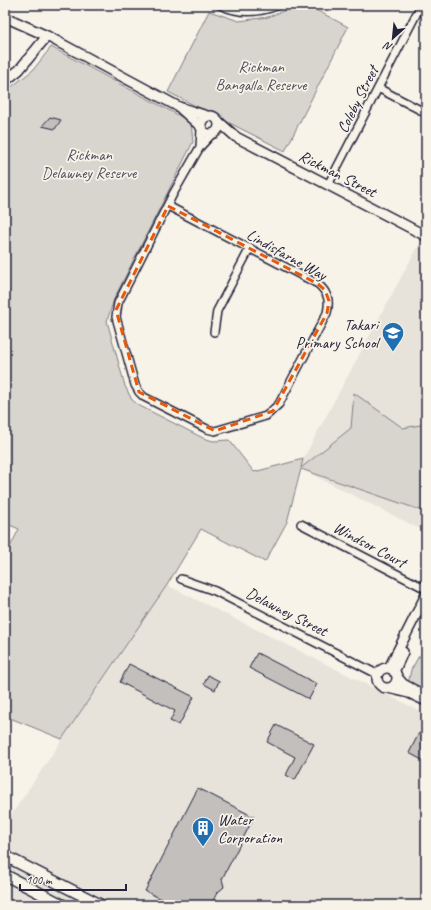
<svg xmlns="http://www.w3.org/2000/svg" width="431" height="910" viewBox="0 0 431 910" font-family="Caveat,sans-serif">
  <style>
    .built { fill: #e7e3db }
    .green { fill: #d8d5cf; stroke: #7d7c85 }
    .building { fill: #c2bfbd; stroke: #22223b }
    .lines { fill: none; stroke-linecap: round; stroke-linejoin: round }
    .street-casing { stroke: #22223b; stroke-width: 10 }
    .secondary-casing { stroke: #22223b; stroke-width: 12 }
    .primary-casing { stroke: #22223b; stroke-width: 13 }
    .street { stroke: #f7f3e8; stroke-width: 7 }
    .secondary { stroke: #f7f3e8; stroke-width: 9 }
    .primary { stroke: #f7f3e8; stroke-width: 10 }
    .marked { fill: none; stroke: #e8590c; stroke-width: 3; stroke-dasharray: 8 5; stroke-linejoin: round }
    .labels { text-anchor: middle; stroke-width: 3.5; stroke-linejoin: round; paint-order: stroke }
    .park-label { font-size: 16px; fill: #504f60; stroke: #f7f3e8 }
    .street-label { font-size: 16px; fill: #22223b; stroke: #f7f3e8 }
    .poi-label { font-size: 16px; fill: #22223b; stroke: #f7f3e8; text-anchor: end }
  </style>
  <rect width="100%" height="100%" fill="#f7f3e8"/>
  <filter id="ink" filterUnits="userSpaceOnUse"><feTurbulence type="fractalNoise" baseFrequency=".025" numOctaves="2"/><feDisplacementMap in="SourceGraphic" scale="8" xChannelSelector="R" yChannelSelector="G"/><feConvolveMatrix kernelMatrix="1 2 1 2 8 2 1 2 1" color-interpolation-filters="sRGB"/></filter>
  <g filter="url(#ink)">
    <path class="built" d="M419,244l7,3v285l-125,-63 2,-10z
      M167,585l259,129v191h-421v-81z"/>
    <path class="green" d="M298,5h9l41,22 -63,124 -117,-59 41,-81 30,10 29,-4z
      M51,47l140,75 2,20 -79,157 -7,22 18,65 7,14 8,6 63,32 10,3 16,-1 25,32 49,-13 -2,9 50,-40 3,-35 49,35 23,-4v52l-2,-2 2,38 -125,-43 -14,53 -22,40 -64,-33 -34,56 -105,154 -57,-23v-159l14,-28 -14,-6v-431l28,-22z
      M419,656l7,3v34l-18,-9 3,-14z"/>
    <path class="building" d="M50,117l11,3 -6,9 -13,-3z
      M257,653l60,31 -8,15 -60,-31z
      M129,664l65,33 -15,28 -9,-4 5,-10 -55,-29z
      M208,675l11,6 -4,9 -11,-6z
      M276,725l38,19 -19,36 -9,-5 9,-18 -28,-15z
      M419,733l7,4v25l-17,-9z
      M198,788l56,29 -32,62 2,8 -7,6 -6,12h-37l-29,-14z"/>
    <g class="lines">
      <g class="street-casing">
        <path id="street" d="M220,5c19,9 40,8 59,0
          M378,88l48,25
          M200,147l1,-18
          M328,185l93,-180
          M168,206l150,78c10,9 12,16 9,29l-48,91 -13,12 -51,15 -8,-2 -63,-32 -5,-5 -4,-7 -19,-68 2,-14 55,-109 27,-47 12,-13
          M214,332l3,-21 33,-63
          M301,524l125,65
          M181,579l34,12 162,83"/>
      </g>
      <g class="secondary-casing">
        <path id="secondary" d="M5,17l42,19 132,71 28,9
          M5,81l14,-11 28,-34
          M181,109l19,17
          M201 125a9 9 0 1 1 18 0a9 9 0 1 1-18 0Z
          M218,121l18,16 190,99
          M389,668l37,-73
          M377 678a10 10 0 1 1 20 0a10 10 0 1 1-20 0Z
          M394,672l9,-20
          M397,677l6,7 15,8
          M388,688l21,5 17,8"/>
      </g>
      <g class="primary-casing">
        <path id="primary" d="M5,856l96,49
          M5,875l58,30"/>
      </g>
      <use href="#street" class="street"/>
      <use href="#secondary" class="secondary"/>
      <use href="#primary" class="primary"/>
    </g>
  </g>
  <path class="marked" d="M168,206l150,78 7,6 4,11 -2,12 -54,98 -58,20 -76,-39 -23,-82z"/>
  <defs>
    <g id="school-pin" transform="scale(1.15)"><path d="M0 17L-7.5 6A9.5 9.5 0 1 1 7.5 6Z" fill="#1f6fb2" stroke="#f7f3e8"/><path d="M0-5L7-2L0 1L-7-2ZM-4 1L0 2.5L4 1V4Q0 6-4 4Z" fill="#fff"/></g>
    <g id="building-pin" transform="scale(1.15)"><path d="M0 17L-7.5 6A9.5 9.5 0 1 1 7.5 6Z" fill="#1f6fb2" stroke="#f7f3e8"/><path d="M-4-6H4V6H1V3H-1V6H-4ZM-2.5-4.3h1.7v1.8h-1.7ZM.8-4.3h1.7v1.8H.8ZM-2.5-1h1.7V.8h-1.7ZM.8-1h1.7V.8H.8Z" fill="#fff"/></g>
  </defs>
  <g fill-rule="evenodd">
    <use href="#school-pin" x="393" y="333"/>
    <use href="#building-pin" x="203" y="828"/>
  </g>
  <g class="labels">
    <g class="park-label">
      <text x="261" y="72">Rickman<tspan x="261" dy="18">Bangalla Reserve</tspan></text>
      <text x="89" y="160">Rickman<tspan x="89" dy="18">Delawney Reserve</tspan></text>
    </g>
    <g class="street-label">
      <text transform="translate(357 99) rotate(-63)" y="6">Coleby Street</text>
      <text transform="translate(338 173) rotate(27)" y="6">Rickman Street</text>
      <text transform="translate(287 254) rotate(29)" y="6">Lindisfarne Way</text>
      <text transform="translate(370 544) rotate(28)" y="6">Windsor Court</text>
      <text transform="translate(287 611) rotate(27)" y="6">Delawney Street</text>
    </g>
    <g class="poi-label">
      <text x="378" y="330">Takari<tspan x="378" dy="18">Primary School</tspan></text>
      <text x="218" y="825" text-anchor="start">Water<tspan x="218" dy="18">Corporation</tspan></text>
    </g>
  </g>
  <rect width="431" height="910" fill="none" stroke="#f7f3e8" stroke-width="20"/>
  <rect x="10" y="10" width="411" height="890" fill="none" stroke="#22223b" stroke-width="1.5" filter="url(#ink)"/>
  <g transform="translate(393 38) rotate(207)" stroke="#f7f3e8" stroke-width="3" paint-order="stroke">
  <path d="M0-3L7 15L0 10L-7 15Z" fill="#22223b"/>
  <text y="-6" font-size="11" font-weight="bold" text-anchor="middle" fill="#22223b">N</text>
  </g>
  <path d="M20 884v6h106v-6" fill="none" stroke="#22223b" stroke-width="2"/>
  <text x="26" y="884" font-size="12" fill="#22223b" stroke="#f7f3e8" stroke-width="3" paint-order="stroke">100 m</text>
</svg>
